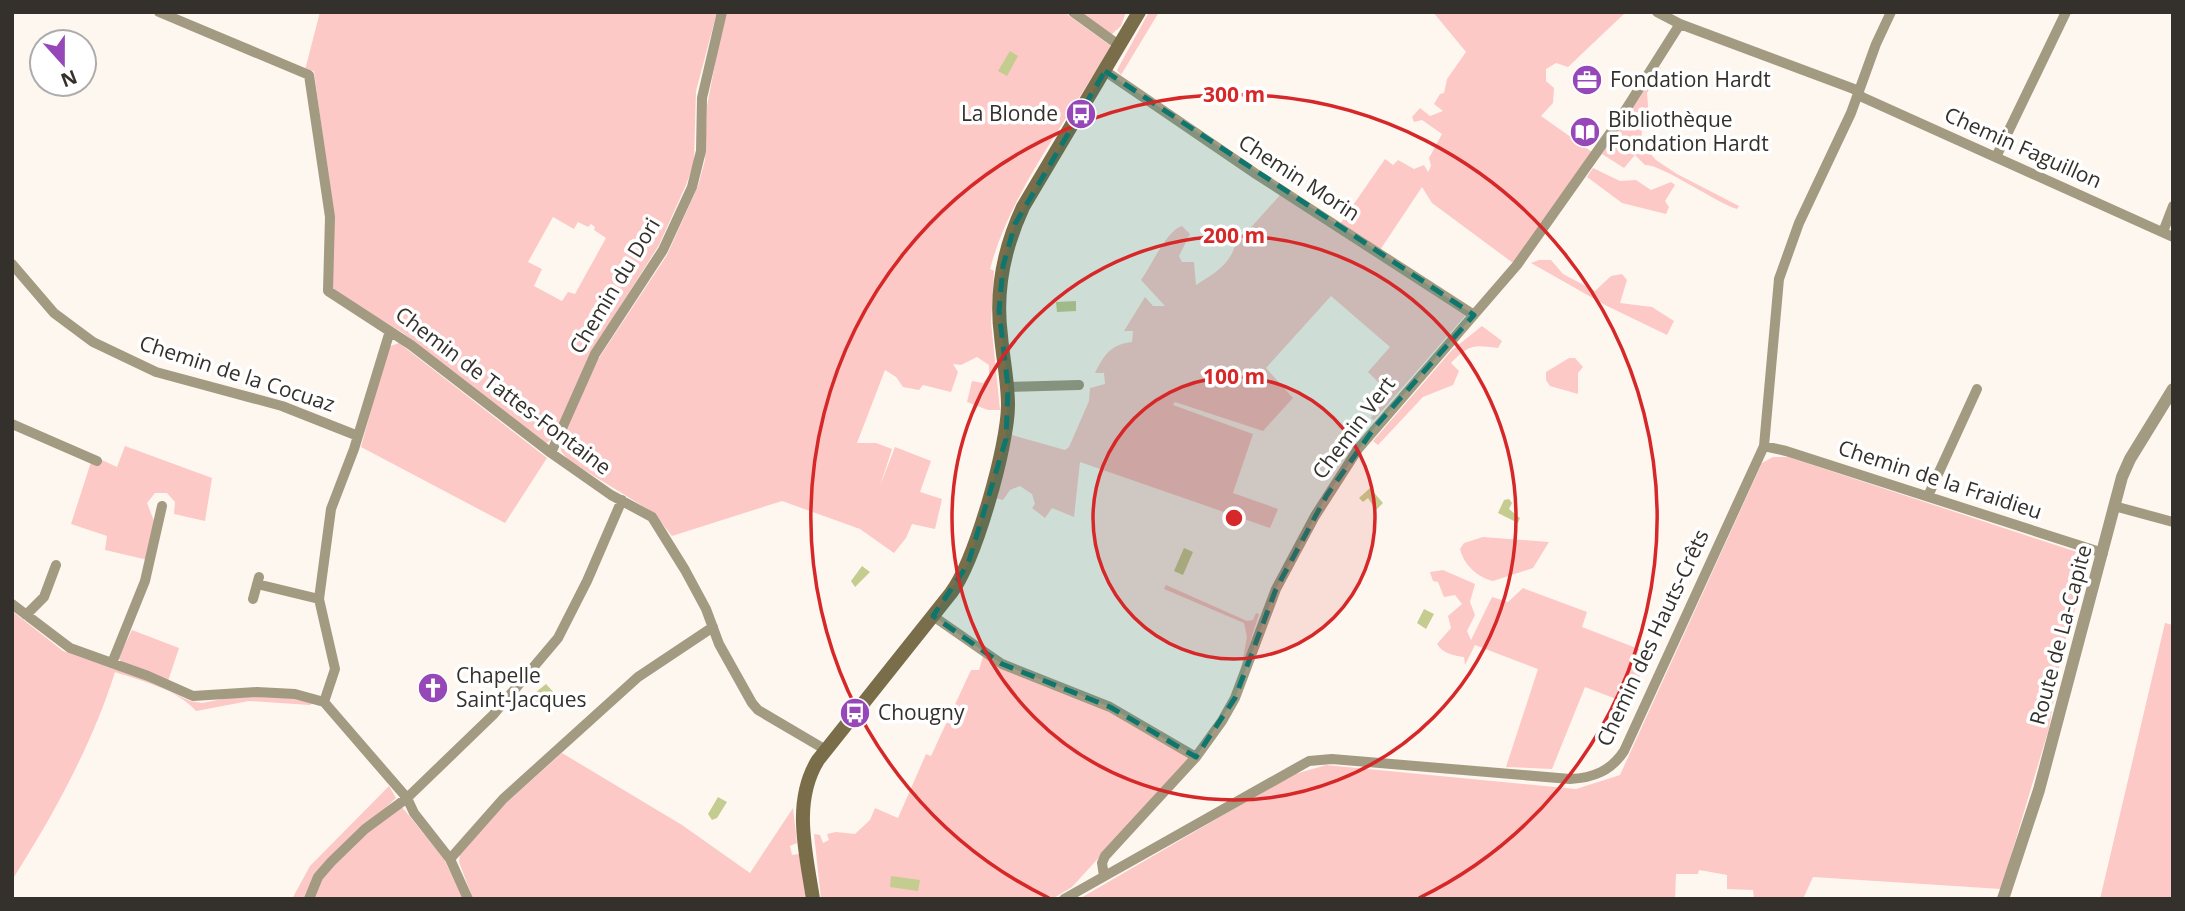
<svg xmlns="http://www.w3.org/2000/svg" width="2185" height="911" viewBox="0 0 2185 911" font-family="'Open Sans',sans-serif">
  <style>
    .green { fill: #fcc9c6; fill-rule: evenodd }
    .water { fill: #c5cc90 }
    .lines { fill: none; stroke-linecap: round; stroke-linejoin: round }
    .minor { stroke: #a39a82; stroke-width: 10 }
    .tertiary { stroke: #a39a82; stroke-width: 12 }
    .secondary { stroke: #7a6d4a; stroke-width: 14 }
    .marked { fill: #0f766e; fill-opacity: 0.2; stroke: #0f766e; stroke-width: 5; stroke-dasharray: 14 9; stroke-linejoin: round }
    .ring { fill: none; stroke: #d62828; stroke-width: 3.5 }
    .labels { text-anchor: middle; stroke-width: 7; stroke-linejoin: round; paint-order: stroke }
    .poi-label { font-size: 21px; fill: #34302c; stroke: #fff; text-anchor: start }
    .street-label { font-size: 21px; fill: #34302c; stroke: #fff }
    .centre { fill: #d62828; stroke: #fff; stroke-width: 3.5 }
    .ring-label { font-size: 21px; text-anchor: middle; font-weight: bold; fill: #d62828; stroke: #fff; stroke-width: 7; stroke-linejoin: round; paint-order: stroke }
  </style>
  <rect width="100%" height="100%" fill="#fef7f0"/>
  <path class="green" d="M320,12h397l-21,79 -2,71 -8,23 -27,60 -70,111 -37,83 -7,5 -142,-111 -73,-43 3,-76 -19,-143 -9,-1zM553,217l21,12 4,-7 10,5 3,-3 4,3 -1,3 12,8 -31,56 -7,-2 -6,9 -28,-15 8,-17 -14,-7z
    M725,12h339l47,34c-41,71 -100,144 -121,223l4,2 -3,51 9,88h-12l-21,-8 5,-21 11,2 6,-7v-11l-12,-8 -16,8 -8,-1 5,8 -7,20 -28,-7 -4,5 -16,-3 -7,-10 -11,-7 -28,73h19l16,6 -12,37 15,-39 36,14 -11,31 22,7 -7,30 -23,-5 -6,14 -12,15 -34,-24 -78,-28 -110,35 -18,-23 -86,-53 -7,-9 -1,-8 35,-79 72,-109 31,-69 7,-26 2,-54z
    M1080,12h46l-5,14 -10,9z
    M1149,12h10l-38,63 -4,-5z
    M1433,12h193l-58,55 -12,-4 -10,6v12l8,7 -1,15 -12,13 51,36 -79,111 -81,-60 -10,-16 -42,63 -40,-26 45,-65 8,6 5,-5 16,9 10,-4 4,7 3,-6 -2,-8 13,-24 -20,-14 -8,2 -2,-5 8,-9 10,8 13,-5 -9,-7 6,-10 4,-1 3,-14 19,-27z
    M1659,67l2,2 -14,24 2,25 -7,12 -1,13 15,17 21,14 62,32 -2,3c-22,-7 -76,-45 -92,-44l-10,-10 -11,13 -22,-14z
    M1593,168l27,13 16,-1 15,10 20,-8 4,3 -10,16 4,6 -3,7 -44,-11 -35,-26z
    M1281,194l185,121 -92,105 -3,-2 18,-25 -21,-21 22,-25 -59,-51 -65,72 27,30 -30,33 -88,-29 -2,3 80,29 -20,59 45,16 -8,19 -190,-66 -6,55 -22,-9 -7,10 -13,-10 3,-4 -3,-10 -12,-8 -10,4 -7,10 -8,-2 17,-63 53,15 4,-3 20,-46 1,-13 15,-4 -1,-11h-9c9,-18 16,-29 37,-31l1,-11h-9l21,-34 8,9h12l-24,-26c11,-15 25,-49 41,-54l8,8 -11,22 3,6h12l2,23c16,-10 34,-20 39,-40z
    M1539,260h12l12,14 32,17 16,-15 11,-2 5,6 -7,23 32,4 22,14 -7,14 -62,-30 -74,-42z
    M1482,326l20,15 -4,7c-25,-3 -28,-4 -47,15l8,8 -6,14 -30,12 -45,48 -5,-4 79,-91z
    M399,343l148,115 -42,65 -144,-76 27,-100z
    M1569,358h6l8,9 -5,6v21l-28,-8 -4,-6v-8z
    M125,446l87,32 -7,43 -31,-7 1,-12 -8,-9h-12l-8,10 7,18 -6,39 -43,-10 2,-14 -36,-12 20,-62 8,3 3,-5 15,7z
    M1773,457h15l304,100 -30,93 -13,78 -48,161 -188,-12 -10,22h-49l-1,-9 -26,-1v-14l-28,-5 -1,4h-22l-1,25h-596l213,-124 34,-10 250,24 44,-14 142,-312z
    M1483,537l66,5 -16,26 -40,13c-16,-4 -29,-16 -33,-32l4,-6z
    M1443,570l32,14 -5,18 5,13 -8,16 4,9 21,-43 16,5 15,-14 64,24 -5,15 67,26 -20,51 -44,-17 -33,82 -46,-2 32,-98 -63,-24 -10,20 -1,-8c-10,-1 -22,-4 -27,-13l14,-16 -3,-12 14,-12 -7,-9 -11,2 -6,-15 -5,-1 -3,-9z
    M1166,585l81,36 6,-1 3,-7 3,1 -19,60 7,-37 -3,-14 -80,-34z
    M12,611l51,40 80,28 47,22 12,2 42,-8 53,2 18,5 -5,3 -61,-4 -53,10c-19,-22 -55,-30 -81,-39 -23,73 -62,144 -103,208z
    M2165,623l8,2v274h-73z
    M132,630l47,18 -11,33 -47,-20 -3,-3z
    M983,656l121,53 83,46 2,4 -117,128 -20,12h-231l-7,-65 6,1 3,8 6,-3 -2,-6 9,-2 19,2 15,-14 5,-12 23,10 28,-64 5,2 40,-86h8z
    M562,753l120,72 68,48 43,-65 4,35 -7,3 2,9 7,-1 7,45h-333l-14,-37 1,-8 35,-41z
    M389,786l7,12 -66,62 -24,39h-14l18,-33z
    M402,807l42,52 19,40h-152c15,-39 57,-69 91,-92z"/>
  <path class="water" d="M1010,51l8,5 -11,20 -9,-5z
    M1076,301v10l-19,1 -1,-10z
    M1370,488l13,15 -7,7 -8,-12 -5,4 -4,-4z
    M1509,499l3,4 -3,6 11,9 -2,5 -20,-10 6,-13z
    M1184,548l9,4 -10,23 -9,-4z
    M862,566l8,6 -15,15 -4,-6z
    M1424,609l10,5 -8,15 -9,-6z
    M546,684l11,12 -11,11 -3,-3 -3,2 -9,-10z
    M718,797l9,5 -10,16 -5,2 -4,-6z
    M891,876l29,4 -2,11 -28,-4z"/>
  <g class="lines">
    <path class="minor" d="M159,12l150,63 21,142 -2,74 83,54 140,108 60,42 41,22 33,53 21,39 13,35 33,59 6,7 68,40
      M1073,12l47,34
      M1657,12l23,12 174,65 8,8 311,140
      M1105,71l151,103 218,141
      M1996,157l70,-145
      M2163,232l10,-26
      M12,264l42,49 39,29 63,30 126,34 76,30
      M1008,387l71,-2
      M12,424l85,37
      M1764,446l22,5 317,102
      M551,453l44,-99 68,-104 29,-63 9,-36 1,-53 20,-86
      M1928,496l49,-107
      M2114,506l59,16
      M257,584l62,15
      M253,599l6,-22
      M12,604l58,44 78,28 45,20 64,-4 38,2 29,8 83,96 7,15 36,46 18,40
      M26,615l18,-18 12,-32
      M933,616l69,48 108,43 86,50
      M112,663l33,-82 17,-75
      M324,702l11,-33 -16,-70 12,-90 23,-60 36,-118
      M450,859l53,-60 135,-122 75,-50
      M1104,876l-2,-13 3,-7 91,-99 26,-36 13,-23 41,-109 39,-73 43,-67 159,-184 99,-140 64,-101
      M309,899l9,-22 13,-15 34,-33 42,-31 86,-83 65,-77 29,-57 35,-81
      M1064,899l245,-138 23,-2 238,20c23,-1 41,-8 54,-28l140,-305 15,-167 20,-56 52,-110 25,-69 15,-32"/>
    <path class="tertiary" d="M2003,899l36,-109 83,-313 8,-18 43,-70"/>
    <path class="secondary" d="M813,899c-7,-46 -21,-97 5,-139l133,-167c24,-32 57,-147 57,-188 0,-23 -5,-46 -7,-69 -6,-45 3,-88 22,-129l116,-195"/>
  </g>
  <path class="marked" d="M1105,71l369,244 -99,112 -48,68 -51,94 -41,109 -39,59 -86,-50 -108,-43 -69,-48 35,-52 38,-125 2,-52 -9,-76 4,-45 12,-42z"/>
  <circle cx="1234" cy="518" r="141" fill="#d62828" fill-opacity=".12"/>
  <g class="ring">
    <circle cx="1234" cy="518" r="141"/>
    <circle cx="1234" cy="518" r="282"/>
    <path d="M1049 898A423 423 0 1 1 1419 898"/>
  </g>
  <defs>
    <g id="office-disc" transform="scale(1.575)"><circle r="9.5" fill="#9648b9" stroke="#fff"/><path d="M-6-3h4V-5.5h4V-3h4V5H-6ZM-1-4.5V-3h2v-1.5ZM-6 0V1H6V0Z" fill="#fff"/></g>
    <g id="bus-disc" transform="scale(1.575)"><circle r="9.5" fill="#9648b9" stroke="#fff"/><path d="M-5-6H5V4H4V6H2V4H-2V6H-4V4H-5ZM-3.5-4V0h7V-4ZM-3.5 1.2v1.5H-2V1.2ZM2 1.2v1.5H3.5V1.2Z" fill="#fff"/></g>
    <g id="library-disc" transform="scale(1.575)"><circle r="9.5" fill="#9648b9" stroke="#fff"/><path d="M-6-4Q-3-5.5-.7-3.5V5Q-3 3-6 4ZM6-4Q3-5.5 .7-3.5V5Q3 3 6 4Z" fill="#fff"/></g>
    <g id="church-disc" transform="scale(1.575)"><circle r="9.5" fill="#9648b9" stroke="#fff"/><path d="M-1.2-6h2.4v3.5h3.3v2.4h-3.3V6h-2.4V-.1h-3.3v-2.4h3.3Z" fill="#fff"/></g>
  </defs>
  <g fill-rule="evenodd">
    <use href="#office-disc" x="1587" y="80"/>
    <use href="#bus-disc" x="1081" y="114"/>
    <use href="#library-disc" x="1585" y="132"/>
    <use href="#church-disc" x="433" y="688"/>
    <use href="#bus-disc" x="855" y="713"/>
  </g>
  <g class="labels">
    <g class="poi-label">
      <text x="1610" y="87">Fondation Hardt</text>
      <text x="1058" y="121" text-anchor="end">La Blonde</text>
      <text x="1608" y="127">Bibliothèque<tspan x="1608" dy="24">Fondation Hardt</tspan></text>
      <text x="456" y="683">Chapelle<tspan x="456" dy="24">Saint-Jacques</tspan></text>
      <text x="878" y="720">Chougny</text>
    </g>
    <g class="street-label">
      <text transform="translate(2023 148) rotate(24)" y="7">Chemin Faguillon</text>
      <text transform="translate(1299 178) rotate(33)" y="7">Chemin Morin</text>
      <text transform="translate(615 286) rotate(-59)" y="7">Chemin du Dori</text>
      <text transform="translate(237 374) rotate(18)" y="7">Chemin de la Cocuaz</text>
      <text transform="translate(503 391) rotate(37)" y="7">Chemin de Tattes-Fontaine</text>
      <text transform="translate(1354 428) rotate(-53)" y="7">Chemin Vert</text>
      <text transform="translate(1940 480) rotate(18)" y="7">Chemin de la Fraidieu</text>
      <text transform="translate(2061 635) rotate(-75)" y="7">Route de La-Capite</text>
      <text transform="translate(1653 638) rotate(-65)" y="7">Chemin des Hauts-Crêts</text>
    </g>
  </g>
  <circle cx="1234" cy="518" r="10" class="centre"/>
  <g class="ring-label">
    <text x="1234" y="102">300 m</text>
    <text x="1234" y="243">200 m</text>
    <text x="1234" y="384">100 m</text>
  </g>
  <rect width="2185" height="911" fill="none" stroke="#34302c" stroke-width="28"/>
  <g transform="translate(63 63) rotate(159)"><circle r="33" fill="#ffffff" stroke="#aeacab" stroke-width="2"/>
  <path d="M0-5L12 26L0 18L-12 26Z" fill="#9648b9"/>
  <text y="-10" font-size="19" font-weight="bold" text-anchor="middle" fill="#34302c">N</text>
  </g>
</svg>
